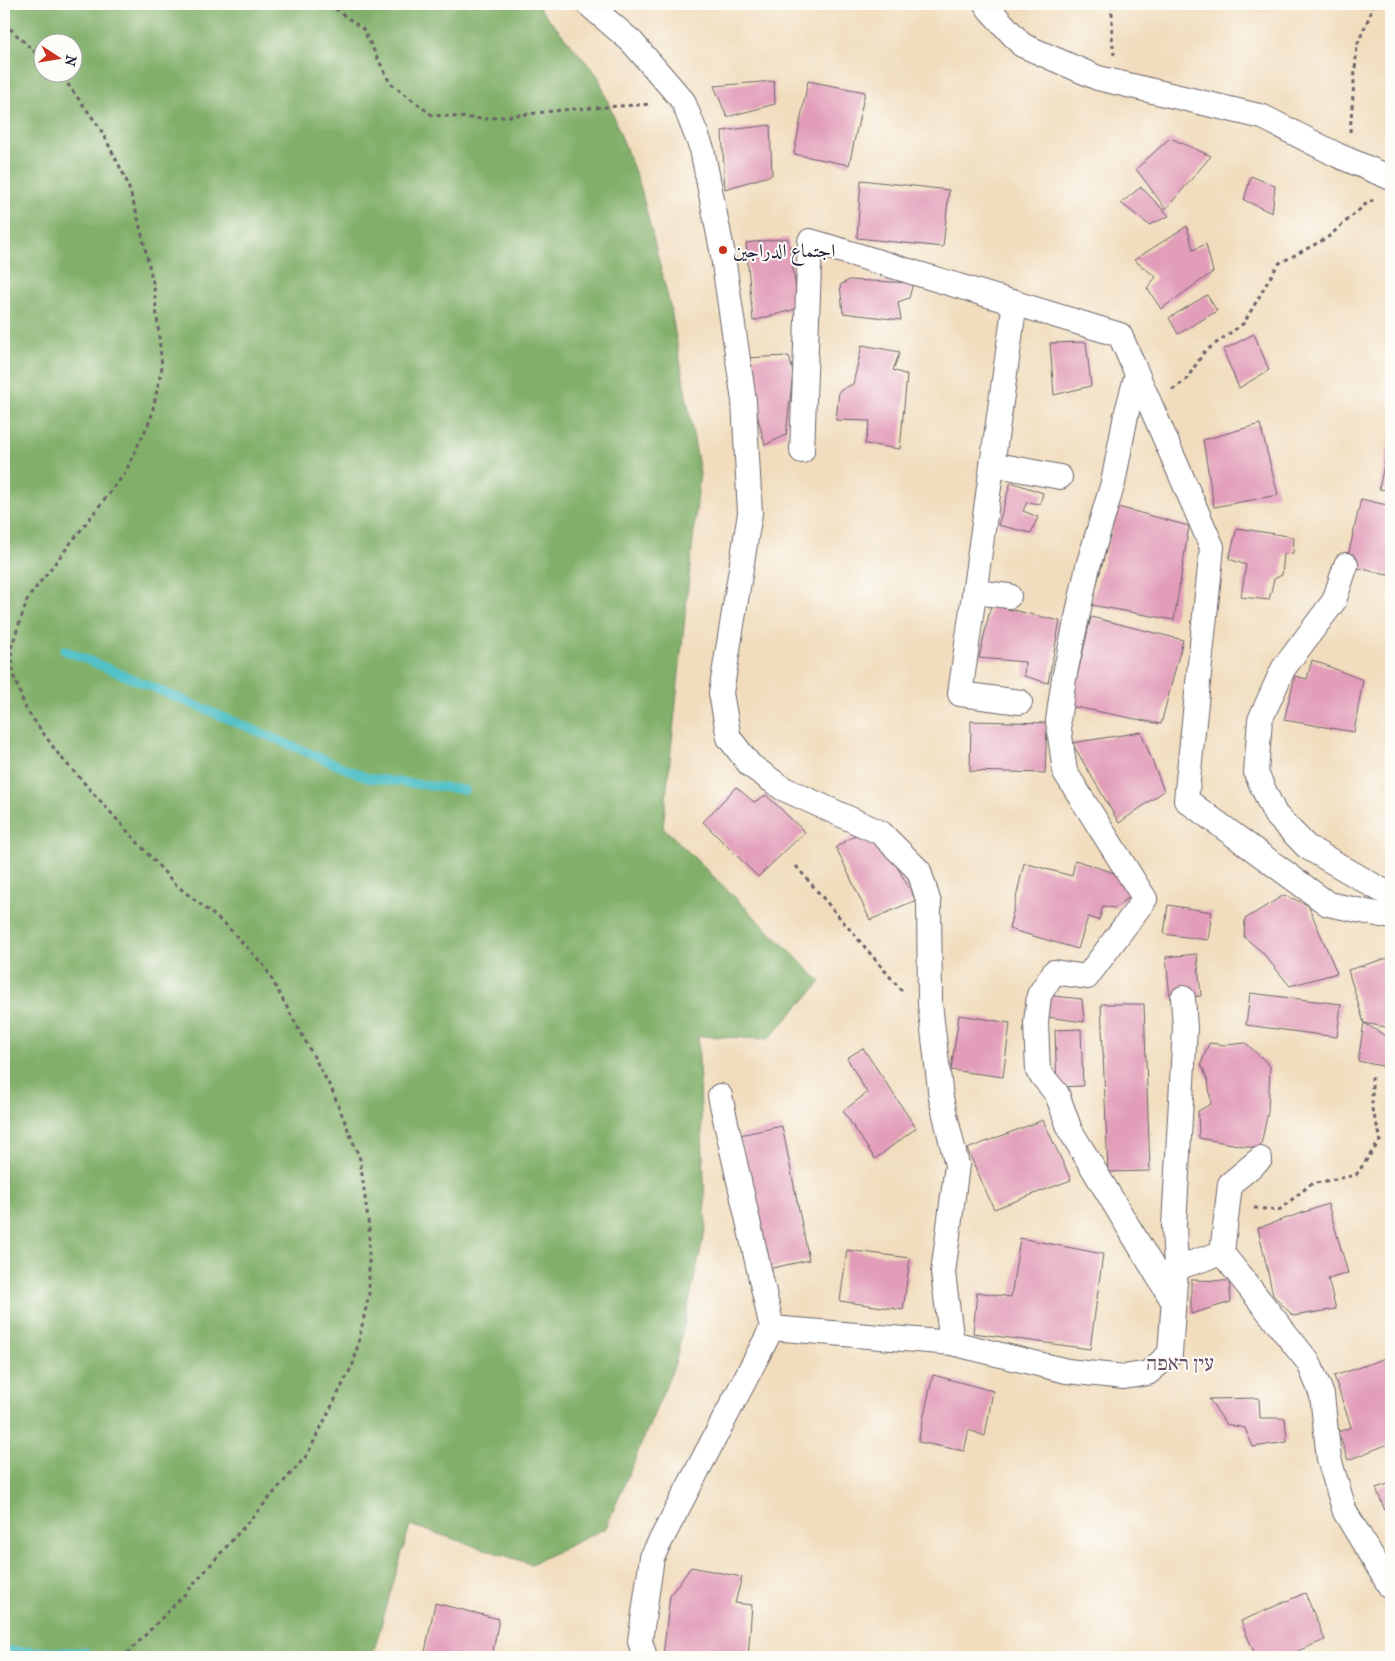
<svg xmlns="http://www.w3.org/2000/svg" width="1395" height="1661" viewBox="0 0 1395 1661" font-family="'IM FELL French Canon',Amiri,'Frank Ruhl Libre',serif">
  <style>
    .forest { fill: #82b06a; stroke: #526952; fill-rule: evenodd }
    .lines { fill: none; stroke-linecap: round; stroke-linejoin: round }
    .stream { stroke: #53c1c8; stroke-width: 9 }
    .building { fill: #e29db9 }
    .street-casing { stroke: #6a6368; stroke-width: 26 }
    .path { stroke: #6a6368; stroke-width: 3; stroke-dasharray: 4 4; stroke-linecap: butt }
    .street { stroke: #fff; stroke-width: 24 }
    .poi-dot { fill: #c8321e; stroke: #fdfcf7; stroke-width: 2 }
    .labels { text-anchor: middle; stroke-width: 4; stroke-linejoin: round; paint-order: stroke }
    .poi-label { font-size: 19px; fill: #22223b; stroke: #fdfcf7; text-anchor: start }
    .quarter-label { font-size: 21px; fill: #654d67; stroke: #fdfcf7 }
  </style>
  <rect width="100%" height="100%" fill="#fdfcf7"/>
  <filter id="ink" filterUnits="userSpaceOnUse"><feTurbulence type="fractalNoise" baseFrequency=".02" numOctaves="2"/><feDisplacementMap in="SourceGraphic" scale="10" xChannelSelector="R" yChannelSelector="G"/><feConvolveMatrix kernelMatrix="1 2 1 2 8 2 1 2 1" color-interpolation-filters="sRGB"/></filter>
  <filter id="wash" filterUnits="userSpaceOnUse"><feTurbulence type="fractalNoise" baseFrequency=".0096" numOctaves="4" result="noise"/><feDisplacementMap in="SourceGraphic" scale="20" xChannelSelector="R" yChannelSelector="G"/><feGaussianBlur stdDeviation="1.12" result="paint"/><feColorMatrix in="noise" values="0 0 0 0 0 0 0 0 0 0 0 0 0 0 0 0 0 1.4 0 .05"/><feComposite in="paint" operator="in"/></filter>
  <g filter="url(#wash)">
    <rect width="100%" height="100%" fill="#f1ddbd"/>
    <path class="forest" d="M4,4h532l62,72 42,109 31,125 29,163 -37,354 158,155 -53,57 -70,-3 8,191 -31,137 -69,164 -75,36 -121,-39 -38,132h-368zM42,42h30v30h-30z"/>
    <g class="lines">
      <path class="stream" d="M64,650l304,128 97,12
        M4,1651l82,1"/>
    </g>
    <g id="blocks">
      <path class="building" d="M774,81l1,23 -48,13 -13,-31z
        M808,81l57,11 -16,73 -55,-11z
        M770,125l2,50 -47,14 -3,-58z
        M1170,138l41,18 -45,53 -30,-40z
        M1251,176l24,10 -3,27 -28,-13z
        M861,180l88,10 -6,57 -86,-9z
        M1141,187l28,29 -20,9 -28,-22z
        M1187,226l6,24 13,-6 7,28 -52,37 -14,-21 9,-11 -22,-17z
        M788,238l11,70 -46,13 -7,-78z
        M849,280l64,3 -4,15 -11,4 3,18 -58,-7 -3,-28z
        M1207,295l10,16 -39,23 -9,-16z
        M1254,334l15,36 -30,18 -16,-38z
        M1086,342l5,44 -37,9 -4,-52z
        M862,345l38,7 -7,18 14,5 -7,74 -35,-5 5,-23 -34,-1 3,-29 14,-7z
        M789,356l4,17 -7,62 -21,10 -23,-87z
        M1260,424l18,71 -64,12 -11,-67z
        M1390,436h1v54l-12,-1z
        M1011,482l32,11 -3,11 -13,-2 -4,9 15,6 -7,16 -33,-8z
        M1361,499l30,7v70l-45,-11z
        M1118,507l71,19 -15,94 -83,-15z
        M1237,528l57,9 -1,16 -9,1 -2,21 -8,4 -5,21 -28,-3 5,-32 -17,-6z
        M991,605l69,16 -12,62 -24,-7 1,-14 -46,-4z
        M1091,617l92,23 -22,84 -91,-18z
        M1312,660l51,20 -9,52 -70,-12 11,-44 12,3z
        M971,721l76,2 -2,50 -75,-2z
        M1141,732l23,59 -45,32 -47,-80z
        M736,787l18,15 12,-7 39,37 -47,45 -55,-55z
        M860,832l24,12 32,56 -46,20 -34,-73z
        M1075,860l48,16 8,20 -17,12 -11,-2 -4,14 -11,-3 -10,32 -69,-20 15,-66 48,13z
        M1284,895l24,10 29,68 -47,13 -28,-34 -18,-15 1,-18z
        M1168,905l44,7 -4,28 -44,-6z
        M1197,954l4,42 -31,3 -4,-42z
        M1391,957v71l-27,-5 -16,-53z
        M1250,993l91,11 -4,33 -91,-12z
        M1045,995l37,4 2,23 -37,-5z
        M1101,1004h43l6,167 -42,1z
        M959,1015l51,8 -7,54 -52,-7z
        M1364,1023l27,16v29l-33,-7z
        M1081,1029l2,57 -26,1 -2,-57z
        M1209,1043l16,2 21,-2 24,23 -2,46 -8,37 -61,-11 -1,-27 13,-7 -3,-24 -7,-16z
        M863,1048l53,80 -41,31 -32,-48 24,-18 -20,-35z
        M1043,1120l28,60 -77,29 -27,-60z
        M782,1126l27,134 -41,9 -28,-134z
        M1328,1204l20,69 -20,6 8,30 -43,7 -20,-21 -15,-67z
        M1020,1238l83,16 -13,95 -117,-16 4,-41 34,5z
        M847,1250l63,8 -7,52 -63,-9z
        M1191,1280l38,1 2,21 -40,12z
        M1386,1358l5,16v69l-43,17 -10,-28 13,-5 -17,-51z
        M933,1375l60,16 -8,45 -16,-6 -5,21 -46,-9z
        M1259,1398l1,20h25l2,24 -34,5 -8,-19 -19,-4 -17,-25z
        M1391,1483v43l-15,-38z
        M691,1567l51,10 -7,26 17,2 -4,52h-85l7,-62z
        M1305,1593l20,47 -42,17h-27l-15,-36z
        M435,1603l64,16 -7,38h-68z"/>
    </g>
  </g>
  <g filter="url(#ink)">
    <use href="#blocks" fill-opacity="0" stroke="#6a6368" stroke-width="1"/>
    <g class="lines">
      <g class="street-casing">
        <path id="street" d="M588,4l44,38 51,59 19,48 20,101 22,151 6,112 -29,180 8,45 21,27 32,23 99,45 38,38 10,32 1,101 11,94 16,67 -14,108 9,70
          M986,4l4,6 32,35 76,33 165,39 74,38 54,23
          M1015,302l-55,392 60,8
          M1137,374l-11,41 -13,68 -25,83 -24,112 -6,43 7,51 80,127 -58,78 -33,-5 -15,23 -3,28 2,48 19,23 13,36 103,171
          M802,451l8,-210 310,94 92,212 -26,253 142,104 63,13
          M992,464l68,13
          M1346,565l-12,36 -51,68 -23,51 -4,53 19,41 32,33 74,43 10,4
          M974,592l35,4
          M1260,1159l-30,25 -8,69 87,110 13,32 7,64 16,53 46,76
          M1176,1268l-2,-42 11,-198 -2,-30
          M772,1328l180,15 115,28 57,6 24,-4 22,-19 6,-86 46,-15
          M645,1657l-5,-16 12,-84 120,-229 -52,-232"/>
      </g>
      <path class="path" d="M329,4l34,25 27,54 42,32 52,4 78,-9 88,-6
        M1112,4v32l2,19
        M4,23l38,36
        M57,72l7,7 36,49 26,51 11,35 17,73 8,80 -11,51 -26,55 -97,125 -17,50 3,29 12,32 33,46 116,129 51,41 39,42 67,123 28,69 9,69v66l-15,68 -47,93 -122,139 -61,63
        M1350,132l7,-87 13,-30 3,-11
        M1172,390l14,-10 18,-28 40,-29 34,-59 49,-26 39,-34 7,-4
        M796,866l106,125
        M1254,1208l25,2 32,-26 45,-9 25,-36 -9,-30v-32"/>
      <use href="#street" class="street"/>
    </g>
  </g>
  <circle class="poi-dot" cx="723" cy="250" r="5"/>
  <g class="labels">
    <g class="poi-label">
      <text x="733" y="257">اجتماع الدراجين</text>
    </g>
    <g class="quarter-label">
      <text x="1180" y="1370">עין ראפה</text>
    </g>
  </g>
  <rect width="1395" height="1661" fill="none" stroke="#fdfcf7" stroke-width="20"/>
  <g transform="translate(58 58) rotate(102)"><circle r="24" fill="#fdfcf7" stroke="#a5a5ac"/>
  <path d="M0-4L9 19L0 12L-9 19Z" fill="#c8321e"/>
  <text y="-8" font-size="14" font-weight="bold" text-anchor="middle" fill="#22223b">N</text>
  </g>
</svg>
